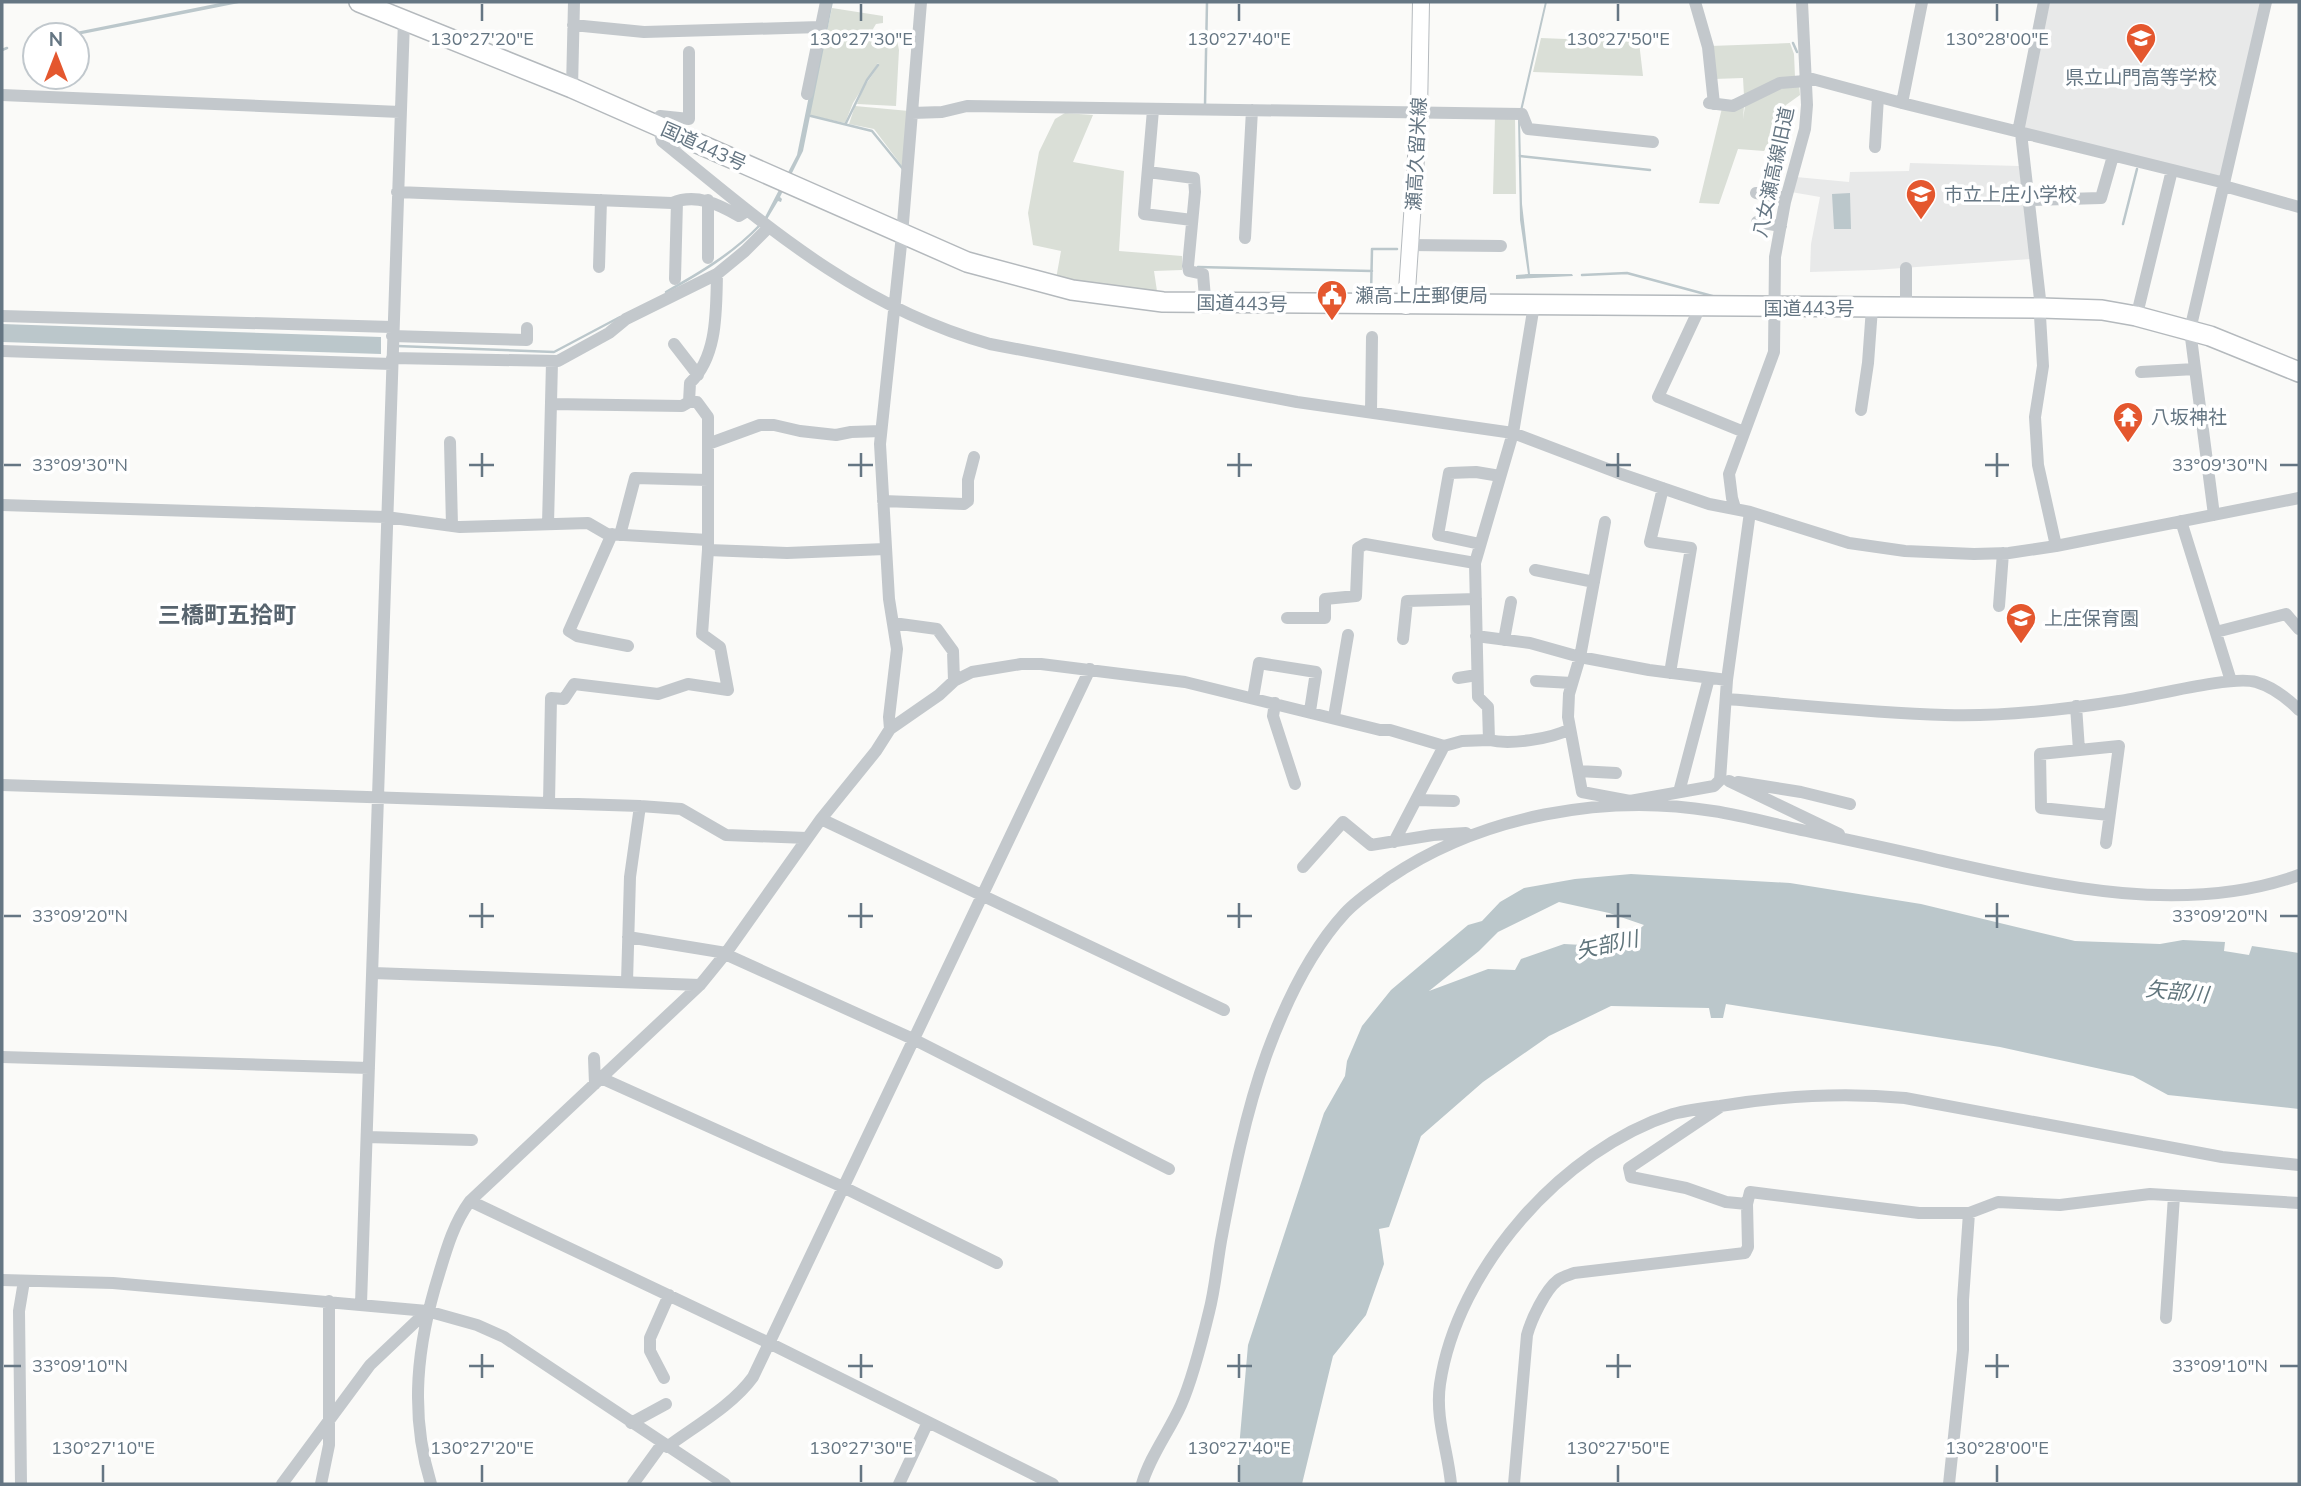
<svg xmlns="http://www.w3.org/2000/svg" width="2301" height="1486" viewBox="0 0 2301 1486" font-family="Mulish,'Noto Sans JP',sans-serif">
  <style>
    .built { fill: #e8e9e9 }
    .green { fill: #dadfd7 }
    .water { fill: #bbc7cb; fill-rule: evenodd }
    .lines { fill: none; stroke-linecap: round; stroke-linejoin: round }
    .stream { stroke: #bbc7cb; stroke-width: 2.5 }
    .major-casing { stroke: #b5babe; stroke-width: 18 }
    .highway-casing { stroke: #b4b9bd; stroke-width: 22 }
    .minor { stroke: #c3c8cc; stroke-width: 12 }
    .major { stroke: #fff; stroke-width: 16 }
    .highway { stroke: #fff; stroke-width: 19 }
    .ticks { fill: none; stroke: #657683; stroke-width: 2.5 }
    .labels { text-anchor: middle; stroke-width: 7; stroke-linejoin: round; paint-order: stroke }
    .poi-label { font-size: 19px; fill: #657683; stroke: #fff; text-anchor: start }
    .street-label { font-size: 19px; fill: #657683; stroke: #fff }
    .water-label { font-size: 21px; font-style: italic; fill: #60757c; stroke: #fff }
    .quarter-label { font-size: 23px; font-weight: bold; fill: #57646e; stroke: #fff }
    .ticks-label { font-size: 18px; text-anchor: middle; fill: #657683; stroke: #fff; stroke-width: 7; stroke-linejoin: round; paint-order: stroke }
  </style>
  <rect width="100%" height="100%" fill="#fafaf8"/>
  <path class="built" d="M2046,2h217l-40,175 -202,-48z
    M1910,163l109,3 12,93 -157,11 -64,2 1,-28 9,-47 -29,-5 5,-15 53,5 1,-10 59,-1z"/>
  <path class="green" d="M832,8l51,8v7l-7,1 -3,5 1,3 23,8 2,10 -3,56 -39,-2 7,-17 15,-22 -1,-2 -25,40 -8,20 -37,-8z
    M1541,38l98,4 4,34 -110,-4z
    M1790,43l4,11 1,23 -51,19 -1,-18 -29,1 -4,-33z
    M1799,84l1,11 -14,10 -6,22 -16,24 -26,-2 -19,55 -20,-1 23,-95 22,-2 -1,13 2,-13 18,-13z
    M855,106l54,5 -7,55 -28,-37 -25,-5z
    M1065,113l28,2 -20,47 51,9 -5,80 63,5v14l-28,1 3,20 -37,-2 -64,-10 5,-28 -28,-6 -5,-32 11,-61 16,-33z
    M1495,117h20l1,77h-23z"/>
  <path class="water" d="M225,2h19l-167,33h-16z
    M828,2h5l-30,149 -23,46 2,2 -1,3 -3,-1 -12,20 -1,-4 32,-62z
    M1545,2h2l-27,118 2,84 8,70h42l1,2 -57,3v-4l12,-1 -8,-54 -2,-101z
    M1850,193l1,36h-17l-2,-35z
    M2,324l379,13v17l-379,-12z
    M1631,874l159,9 131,21 154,37 85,3 23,-4 42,2 -1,9 25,4 3,-9 47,7v156l-131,-14 -35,-19 -133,-29 -274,-43 -3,14h-12l-2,-10 -98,-2 -62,30 -66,46 -62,54 -32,91 -10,2 5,35 -18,51 -33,41 -31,128h-63v-36l9,-103 76,-232 21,-37 2,-15 15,-35 29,-36 77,-65 14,-4 18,-19 24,-14 51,-9zM1559,902l50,11 35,12 -14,13 -47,7 -19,-1 -43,15 -6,11 -27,-1 -59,22 50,-40 19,-19z"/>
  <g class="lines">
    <path class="stream" d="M1793,43l4,9
      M2,50l5,-2
      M1205,105l2,-103
      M811,116l61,15 31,38
      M846,123l21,-43 11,-15
      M1520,156l130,14
      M2123,224l14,-55
      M1198,267l174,4
      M1582,275l45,-2 89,24
      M666,292c34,-19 66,-38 93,-66
      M1371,296l1,-47h25
      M397,346l157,6 66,-35"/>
    <g class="major-casing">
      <path id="major" d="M1406,306l13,-194 2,-110"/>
    </g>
    <g class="highway-casing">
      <path id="highway" d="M359,2l213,86 395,174 105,28 91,12 878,6 61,2 34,6 74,20 89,36"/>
    </g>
    <path class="minor" d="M1695,2l13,45 6,57
      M573,25l71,7 176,-5
      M689,52v67l-29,-3 -2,9 4,16c103,84 197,167 328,203l307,58 216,31 108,41 88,30 41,8 99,31 56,8 69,3 35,-1 47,-7 243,-48
      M1805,77l97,26 323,80
      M572,88l2,-86
      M807,94l19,-92
      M2,95l398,17
      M1709,103l24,3 47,-23 25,-2
      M1902,103l20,-101
      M1153,110l-9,104 48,6
      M912,113l30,-1 25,-6 555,8 6,15 125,13
      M2018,132l26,-130
      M2021,133l20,175
      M1875,147l3,-50
      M1148,172l46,6 1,14 -7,74 1,5 14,3 2,24
      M2224,186l75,21
      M397,192l275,11c24,-10 46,1 67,13l8,-5
      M1756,193l30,5
      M2029,200l72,-2 12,-42
      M1757,222l24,4
      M1245,238l7,-128
      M1410,245l91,1
      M708,258v-58
      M599,267l2,-67
      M675,279l2,-78
      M1700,307l-42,90 86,35
      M1906,308v-40
      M2138,310l34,-140
      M2,316l390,11
      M2040,316l3,50 -8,51 3,48 18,81
      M392,336l135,4v-12
      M674,344l24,31
      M2,351l390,13
      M392,358l166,3 51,-28 17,-14 91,-45 28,-23 24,-24
      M2141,372l54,-3
      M551,404l131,2 7,-4
      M1861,410l7,-47 4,-55
      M1371,411l1,-74
      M450,442l2,84
      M708,444l52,-19h14l26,6 36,4 15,-3 30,-1
      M1663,488l-13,54 41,6 -21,125
      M883,501l81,3 4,-3v-21l6,-23
      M2,505l384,12 74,10 128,-4 19,11 101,6
      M1735,508l-3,-10 -3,-24 45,-122 1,-95 10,-55 20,-73 2,-24 -5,-103
      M2214,515l-24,-185 76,-328
      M2181,521l50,160
      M1605,522l-25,135 -11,37 -1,23 14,75 48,9
      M548,524l4,-162
      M612,534l-43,97 8,5 51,10
      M620,535l15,-57 73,2
      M1480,544l-42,-9 11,-62 27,-1 24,4
      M708,550l79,3 98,-4
      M1535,570l59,12
      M1999,606l4,-53
      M1287,618h38v-19l31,-3 2,-48 7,-4 110,19
      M893,623l44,6 16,22 1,30
      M2216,632l70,-18 13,15
      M1476,636l54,7 50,14 69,13 78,10
      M1403,639l4,-38 69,-2
      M1504,640l7,-38
      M1458,678l19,-3
      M1536,681l36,2
      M1253,698l6,-35 57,9 -6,39
      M1727,699c73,6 145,14 218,16 58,2 117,-5 174,-14 30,-4 112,-26 137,-19 17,5 31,16 43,28
      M1275,703l-2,13 22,68
      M2076,706l3,44
      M1334,717l14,-82
      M890,729l-1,-12 8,-68 -8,-50 -9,-155 22,-209 19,-233
      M1489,740c21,5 62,-1 81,-11
      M1578,771l38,2
      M1729,781l110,53
      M1738,782l63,10 49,12
      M2,785l638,21 41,3 45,26 81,3
      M1679,792l30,-114
      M1416,800l38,1
      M1630,801l84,-15 6,-6 7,-100 23,-168
      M549,803l2,-105 13,1 10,-15 84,10 30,-10 40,6 -8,-43 -18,-13 6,-84v-133l-11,-15h-8l1,-19c28,-27 26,-73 27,-109
      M821,819l403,191
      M1394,842l50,-96
      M2106,843l13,-97 -79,8 1,54 68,7
      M1303,867l40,-45 28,23 62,-10 33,-2
      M628,937l98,16
      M725,954l188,85 256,130
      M373,973l327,12
      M627,982l3,-105 10,-71
      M2,1057l367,11
      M594,1058l1,26
      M601,1078l242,109 154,76
      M1720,1107l-91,61 2,9 55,11 40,14 21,2
      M367,1137l105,3
      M470,1201l299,142 284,141
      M2,1280l111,3 314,28 50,14 27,12 221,147
      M361,1304l43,-1284
      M2166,1318l8,-122
      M664,1378l-14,-27v-13l19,-43
      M631,1423l35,-19
      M667,1447c28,-21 65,-41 86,-70l337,-708
      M21,1484l-2,-173 5,-30
      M282,1484l88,-119 57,-54
      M321,1484l8,-39v-144
      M431,1484c-22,-71 -14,-140 8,-210 8,-27 15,-51 31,-73l230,-216 26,-32 95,-134 55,-68 14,-22 49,-34 15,-14 18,-9 49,-8h20l144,18 195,48h10l54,16 18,-5 27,-1 -1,-33 -10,-10 -3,-134 38,-130 21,-128
      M633,1484l29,-40
      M899,1484l29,-62
      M1142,1484c8,-28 27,-52 39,-79 12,-27 21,-64 28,-93 6,-23 8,-48 12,-71 12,-64 24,-127 46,-188 18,-49 42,-101 78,-140 13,-14 29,-24 44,-35 91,-62 216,-85 324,-67 27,4 53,11 79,17 47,10 95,20 142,31 116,26 249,58 365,16
      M1451,1484c-3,-34 -16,-65 -11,-100 17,-115 122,-234 233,-270 15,-4 31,-6 47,-8 61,-10 122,-14 185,-8l317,59 77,8
      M1514,1484l13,-149c4,-15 18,-45 31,-55 4,-3 11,-5 16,-7l171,-20 3,-6 -1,-43 3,-12 169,21h50l29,-11 62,3 90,-11 149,9
      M1949,1484l14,-134v-50l6,-87"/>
    <use href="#major" class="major"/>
    <use href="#highway" class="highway"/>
  </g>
  <path class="ticks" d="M482,4v17M861,4v17M1239,4v17M1618,4v17M1997,4v17M482,453v24M861,453v24M1239,453v24M1618,453v24M1997,453v24M4,465h17M469,465h25M848,465h25M1227,465h25M1606,465h25M1985,465h24M2280,465h18M482,903v25M861,903v25M1239,903v25M1618,903v25M1997,903v25M4,916h17M469,916h25M848,916h25M1227,916h25M1606,916h25M1985,916h24M2280,916h18M482,1354v24M861,1354v24M1239,1354v24M1618,1354v24M1997,1354v24M4,1366h17M469,1366h25M848,1366h25M1227,1366h25M1606,1366h25M1985,1366h24M2280,1366h18M103,1465v17M482,1465v17M861,1465v17M1239,1465v17M1618,1465v17M1997,1465v17"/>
  <defs>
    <g id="school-pin" transform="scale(1.575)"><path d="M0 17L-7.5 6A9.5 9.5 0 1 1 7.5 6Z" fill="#e4572e" stroke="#fff"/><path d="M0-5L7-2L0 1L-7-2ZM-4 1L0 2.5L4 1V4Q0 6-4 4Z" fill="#fff"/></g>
    <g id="civic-pin" transform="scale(1.575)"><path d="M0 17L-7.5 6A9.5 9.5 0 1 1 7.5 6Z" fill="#e4572e" stroke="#fff"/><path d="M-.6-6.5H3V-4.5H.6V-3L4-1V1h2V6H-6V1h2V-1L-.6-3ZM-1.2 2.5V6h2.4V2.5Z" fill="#fff"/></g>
    <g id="temple-pin" transform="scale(1.575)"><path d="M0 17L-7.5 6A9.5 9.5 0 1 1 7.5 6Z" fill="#e4572e" stroke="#fff"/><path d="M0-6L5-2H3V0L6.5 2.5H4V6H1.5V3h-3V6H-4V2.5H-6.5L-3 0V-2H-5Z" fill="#fff"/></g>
  </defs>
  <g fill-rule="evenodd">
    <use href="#school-pin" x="2141" y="38"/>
    <use href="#school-pin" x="1921" y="194"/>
    <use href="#civic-pin" x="1332" y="295"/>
    <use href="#temple-pin" x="2128" y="417"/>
    <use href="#school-pin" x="2021" y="618"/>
  </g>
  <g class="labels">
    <g class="poi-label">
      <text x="2141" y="84" text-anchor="middle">県立山門高等学校</text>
      <text x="1944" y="201">市立上庄小学校</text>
      <text x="1355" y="302">瀬高上庄郵便局</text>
      <text x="2151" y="424">八坂神社</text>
      <text x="2044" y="625">上庄保育園</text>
    </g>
    <g class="street-label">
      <text transform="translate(704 146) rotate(24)" y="7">国道443号</text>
      <text transform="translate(1416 154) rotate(-87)" y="7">瀬高久留米線</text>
      <text transform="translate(1773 172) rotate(-78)" y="7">八女瀬高線旧道</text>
      <text transform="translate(1242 303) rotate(1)" y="7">国道443号</text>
      <text x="1809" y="315">国道443号</text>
    </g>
    <g class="water-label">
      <text transform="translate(1607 945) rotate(-12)" y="7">矢部川</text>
      <text transform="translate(2177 992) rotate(6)" y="7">矢部川</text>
    </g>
    <g class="quarter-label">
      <text x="227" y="623">三橋町五拾町</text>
    </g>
  </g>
  <g class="ticks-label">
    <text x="482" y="45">130°27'20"E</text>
    <text x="861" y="45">130°27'30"E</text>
    <text x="1239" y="45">130°27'40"E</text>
    <text x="1618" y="45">130°27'50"E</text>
    <text x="1997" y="45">130°28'00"E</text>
    <text x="80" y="471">33°09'30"N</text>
    <text x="2220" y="471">33°09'30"N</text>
    <text x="80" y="922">33°09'20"N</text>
    <text x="2220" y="922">33°09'20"N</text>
    <text x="80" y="1372">33°09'10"N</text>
    <text x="2220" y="1372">33°09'10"N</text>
    <text x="103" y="1454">130°27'10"E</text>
    <text x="482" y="1454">130°27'20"E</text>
    <text x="861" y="1454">130°27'30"E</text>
    <text x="1239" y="1454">130°27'40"E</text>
    <text x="1618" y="1454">130°27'50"E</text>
    <text x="1997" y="1454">130°28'00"E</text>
  </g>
  <rect width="2301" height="1486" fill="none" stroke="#657683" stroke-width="7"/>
  <g transform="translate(56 56)"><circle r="33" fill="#ffffff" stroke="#c1c8cd" stroke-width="2"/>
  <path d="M0-5L12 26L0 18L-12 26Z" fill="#e4572e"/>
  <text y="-10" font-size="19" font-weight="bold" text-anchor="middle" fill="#657683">N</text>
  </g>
</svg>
